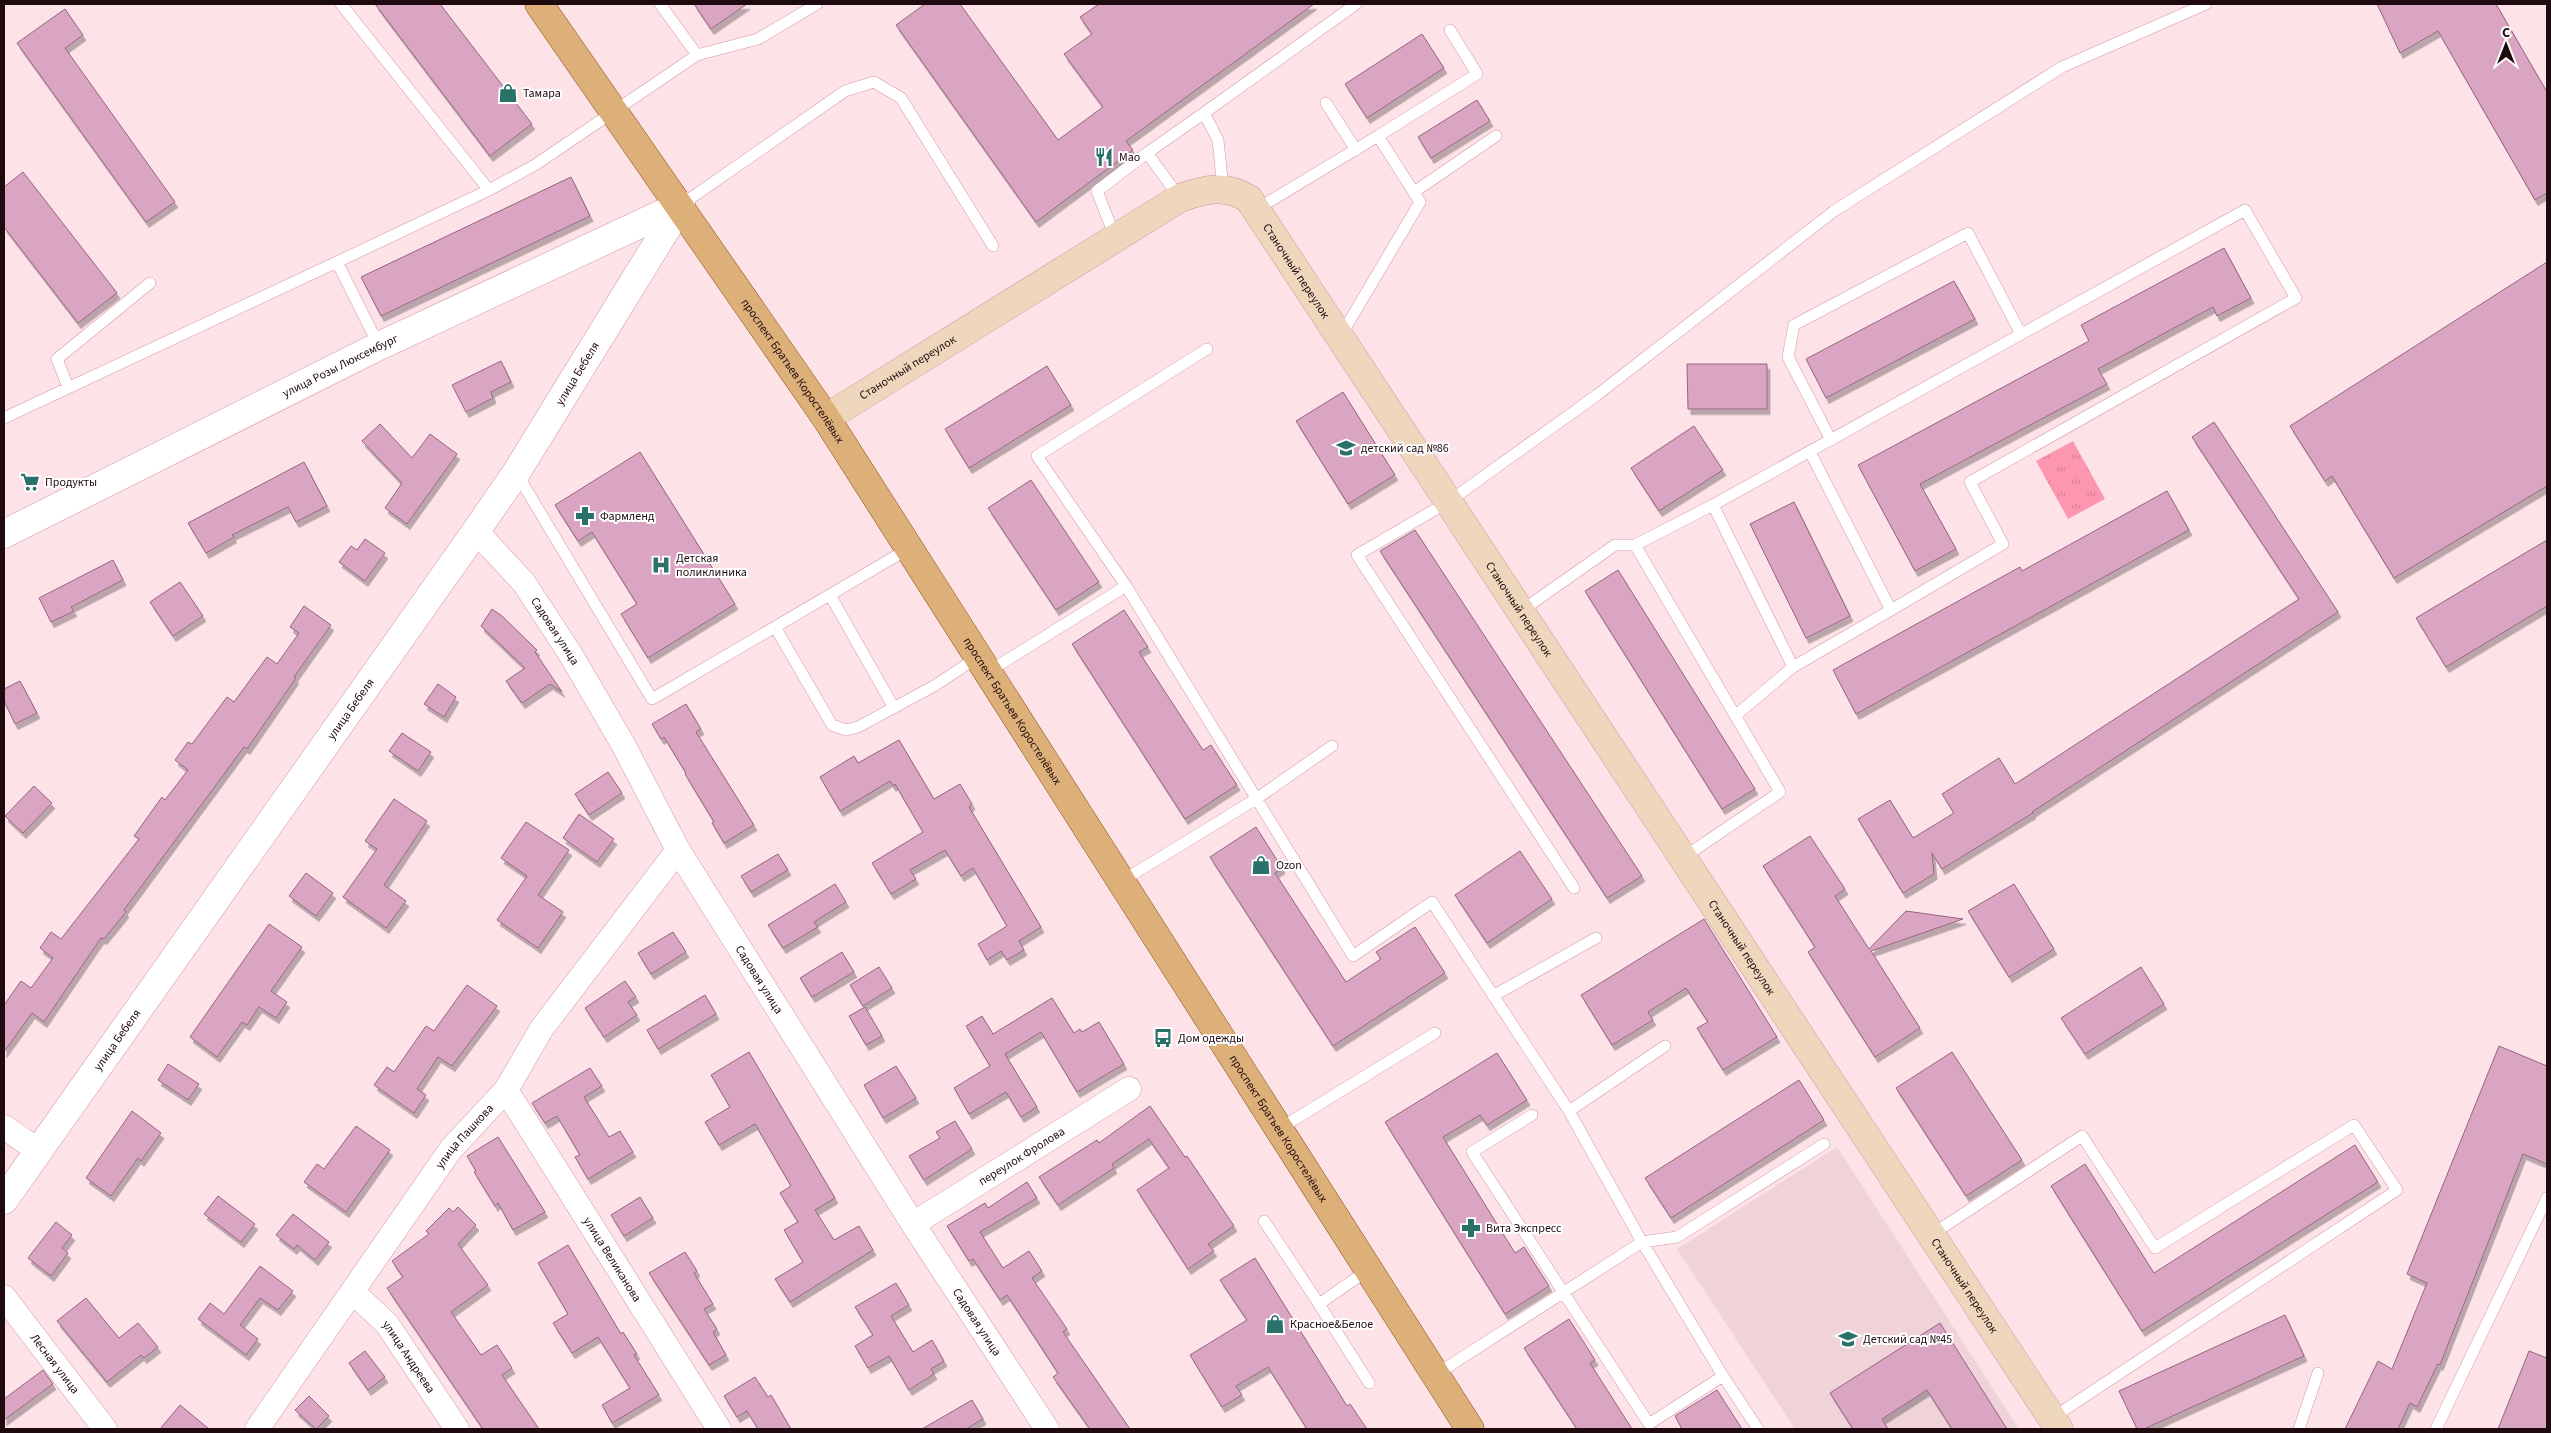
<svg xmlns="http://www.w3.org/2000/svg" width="2551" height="1433" viewBox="0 0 2551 1433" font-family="'Source Sans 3',sans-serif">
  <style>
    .built { fill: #efd3d9 }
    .park { fill: url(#park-tufts) }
    .building { fill: #daa5c2; stroke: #95647f; filter: url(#shadow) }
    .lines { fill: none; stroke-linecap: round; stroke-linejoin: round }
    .service-casing { stroke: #d397a4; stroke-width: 12 }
    .minor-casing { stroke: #d397a4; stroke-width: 25 }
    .tertiary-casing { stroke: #d397a4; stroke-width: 29 }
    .secondary-casing { stroke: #d397a4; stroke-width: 29 }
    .primary-casing { stroke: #8c531a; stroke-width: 29 }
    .service { stroke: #fff; stroke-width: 11 }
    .minor { stroke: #fff; stroke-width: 24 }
    .tertiary { stroke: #fff; stroke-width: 28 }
    .secondary { stroke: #eed7bc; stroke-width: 28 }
    .primary { stroke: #ddb079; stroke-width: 28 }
    .labels { text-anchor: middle; stroke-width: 4; stroke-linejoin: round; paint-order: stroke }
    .poi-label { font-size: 12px; fill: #1f0a10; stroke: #fff; text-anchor: start }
    .street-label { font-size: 12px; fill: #1f0a10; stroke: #fff }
  </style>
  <defs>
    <pattern id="park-tufts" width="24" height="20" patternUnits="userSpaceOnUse" patternTransform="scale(1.25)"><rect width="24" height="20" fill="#fd97b0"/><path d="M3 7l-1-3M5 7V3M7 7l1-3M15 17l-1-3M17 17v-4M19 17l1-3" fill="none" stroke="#d88196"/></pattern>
    <filter id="shadow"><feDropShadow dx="3" dy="5.5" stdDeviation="0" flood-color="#0004"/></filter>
  </defs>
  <rect width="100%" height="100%" fill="#fde3e8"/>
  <path class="built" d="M1837,1147l182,282h-224l-118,-180z"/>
  <path class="park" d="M2073,441l32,58 -37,20 -32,-58z"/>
  <path class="building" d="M375,4h65l92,120 -42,32z
    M694,4h53l-36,25z
    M925,4h35l98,136 45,-33 -39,-53 28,-20 -12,-17 19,-13h215l-188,137 7,9 -97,72 -140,-197z
    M2377,4h119l51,88v101l-12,7 -97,-169 -38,22z
    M65,9l18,26 -18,13 110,154 -29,20 -129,-179z
    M1422,34l22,34 -77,50 -22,-34z
    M1477,100l13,21 -59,37 -13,-21z
    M23,172l94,121 -39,30 -74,-96v-40z
    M571,177l19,39 -209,100 -20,-39z
    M2224,248l27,50 -34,18 -4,-9 -115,62 9,15 -187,100 36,65 -41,22 -57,-106 231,-124 -8,-16z
    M2547,262v224l-153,92 -62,-102 -7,5 -35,-55z
    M1954,281l21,38 -149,79 -20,-39z
    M501,361l10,21 -20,10 2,6 -27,14 -14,-27z
    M1687,364h80v45h-79z
    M1047,366l24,39 -102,63 -24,-39z
    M1343,392l52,83 -47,29 -52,-83z
    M2214,422l124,190 -306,200 1,1 -91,56 -10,-16 2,21 -31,19 -45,-74 32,-19 23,38 41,-25 -12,-19 57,-36 16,26 284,-185 -107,-162z
    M380,424l32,34 18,-24 27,20 -50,70 -22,-16 17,-25 -40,-42z
    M1694,426l29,44 -64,41 -28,-43z
    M640,452l95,152 -87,54 -27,-44 16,-10 -45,-72 -14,9 -23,-36z
    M304,462l23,44 -31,16 -8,-15 -56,28 2,2 -28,16 -18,-30z
    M1031,480l68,102 -43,28 -68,-102z
    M2167,491l22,39 -333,184 -23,-44 187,-103 2,4z
    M1794,502l56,114 -44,22 -56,-114z
    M1415,530l227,346 -35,22 -227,-347z
    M365,539l20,14 -20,28 -26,-19 12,-16 6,4z
    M2547,540v66l-101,61 -30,-49z
    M113,560l10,20 -52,27 3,4 -23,11 -12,-24z
    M1618,570l137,219 -33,20 -137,-218z
    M180,582l23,34 -30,20 -23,-34z
    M304,606l27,19 -37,52 2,1 -49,71 -3,-2 -120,163 2,2 -22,27 -3,-1 -57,84 -12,-9 -28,39v-47l17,-24 10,7 22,-30 -13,-10 11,-16 10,7 78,-100 -5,-3 28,-39 3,3 23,-30 -13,-10 13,-18 4,2 35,-47 7,5 33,-45 10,7 22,-31 -9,-6z
    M492,609l10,7 35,34 -2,2 27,40 -12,-8 -28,19 -16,-22 19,-13 -44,-42z
    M1124,610l24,37 -9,5 64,98 8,-5 26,40 -52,34 -113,-175z
    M20,681l17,32 -22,11 -11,-23v-12z
    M438,684l18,13 -12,20 -20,-13z
    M686,704l15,25 -5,3 58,93 -30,18 -12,-20 2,-1 -29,-48 1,-1 -22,-36 -3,2 -9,-15z
    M402,733l29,19 -13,19 -29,-20z
    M899,740l35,59 26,-15 12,20 -3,3 72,120 -22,14 5,9 -17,10 -6,-9 -14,9 -9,-16 29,-18 -34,-58 -12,8 -16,-26 -35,20 6,9 -25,15 -19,-31 51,-31 -28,-48 -2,2 -3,-5 -50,30 -20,-34 34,-21 4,7z
    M608,772l14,21 -33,22 -14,-21z
    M34,786l18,17 -29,30 -18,-17z
    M394,799l33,22 -43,64 22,16 -20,27 -43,-31 34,-48 -12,-8z
    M579,814l35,25 -17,23 -34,-24z
    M526,822l43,28 -31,45 25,17 -25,36 -41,-28 30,-44 -26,-18z
    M1256,827l26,41 -7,5 71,109 35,-23 -5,-7 39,-25 30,46 -112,73 -123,-189z
    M1810,836l35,53 -10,7 34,53 37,-38 57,8 -92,32 49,77 -45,29 -67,-105 7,-5 -52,-81z
    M1520,851l32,48 -65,44 -32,-48z
    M778,854l10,16 -37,22 -10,-16z
    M306,873l27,20 -17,23 -27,-20z
    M835,884l11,18 -32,20 4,5 -35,21 -15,-23z
    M2014,884l40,65 -45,28 -41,-66z
    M1704,919l73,118 -54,33 -26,-42 11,-6 -22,-34 -38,24 5,8 -41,25 -31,-50z
    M269,924l33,23 -31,44 16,11 -11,16 -17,-11 -12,18 -5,-3 -25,35 -27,-20z
    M673,932l13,20 -35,22 -13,-21z
    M842,952l12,20 -42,25 -12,-19z
    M879,967l13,21 -29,18 -13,-21z
    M2141,967l23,37 -79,50 -24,-36z
    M625,981l11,16 -8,5 9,13 -33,22 -19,-29z
    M467,985l30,21 -45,60 -14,-9 -21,32 9,6 -12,18 -40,-28 13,-18 7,5 32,-46 8,5z
    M705,995l11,19 -58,35 -11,-19z
    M1052,998l22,35 6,-4 2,3 17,-10 25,42 -47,28 -36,-60 -36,22 32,53 -16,10 -15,-25 -37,22 -15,-26 36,-22 -24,-40 16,-10 11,18z
    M865,1007l17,29 -16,9 -17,-29z
    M2499,1046l48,20v98l-24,-10 -83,211 -2,-1 -21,43 -7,-4 -12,26h-53l33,-68 14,8 35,-86 -20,-9z
    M749,1052l86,146 -20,12 19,30 25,-14 14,24 -83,52 -15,-23 28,-17 -19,-32 14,-8 -18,-29 11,-7 -36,-62 -36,21 -14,-23 25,-15 -19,-32z
    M1952,1052l70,108 -56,36 -70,-108z
    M1497,1053l30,47 -40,25 -7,-10 -37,22 72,116 9,-6 25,39 -44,28 -120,-192z
    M168,1064l31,20 -11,16 -30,-20z
    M896,1066l20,32 -33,20 -19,-33z
    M590,1068l12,18 -18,11 25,40 11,-6 13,21 -45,27 -13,-22 5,-2 -23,-39 -12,7 -13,-20z
    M1799,1080l25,40 -153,98 -26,-40z
    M1150,1106l35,51 2,-1 47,70 -26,18 6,7 -26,18 -51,-79 32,-22 -20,-29 -37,25 2,4 -56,37 -19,-28 58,-37 2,3z
    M132,1111l29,22 -20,28 -3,-3 -27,38 -25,-18z
    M955,1121l17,28 -48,31 -15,-24 31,-18 -4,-6z
    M356,1126l34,24 -44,62 -42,-30 13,-18 7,5z
    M498,1137l47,75 -32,18 -15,-27 -3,3 -21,-34 2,-1 -9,-15z
    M2355,1145l23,37 -236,149 -91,-145 34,-22 69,109z
    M1027,1182l10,16 -57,34 23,36 26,-17 13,20 -10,7 35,51 -4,3 67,97h-40l-37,-52 5,-4 -51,-78 -7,5 -27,-41 -4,2 -22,-35 38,-23 3,5z
    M218,1196l37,28 -14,18 -37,-28z
    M640,1197l13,21 -29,18 -13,-21z
    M458,1207l18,18 -18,19 30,41 -37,27 30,43 16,-10 15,23 -10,7 37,54h-56l-96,-141 16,-11 -11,-16 37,-27 -3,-3 23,-23 4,4z
    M293,1214l36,28 -14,18 -18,-15 -3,4 -18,-14z
    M56,1222l16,13 -10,13 6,5 -17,23 -23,-18z
    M568,1245l53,89 2,-2 14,22 -3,1 25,40 -47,28 -10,-18 28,-17 -32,-51 -26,16 -19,-30 15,-9 -30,-51z
    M685,1252l12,19 -3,2 19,31 -9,5 13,20 -4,3 13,23 -17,10 -60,-92z
    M1255,1258l92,148 3,-2 17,25h-60l-39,-62 -32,19 6,9 -20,12 -32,-52 57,-35 -27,-40z
    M260,1266l33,25 -15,19 -18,-12 -20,27 18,14 -12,16 -48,-36 12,-16 14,11z
    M896,1283l13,22 -18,11 22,36 19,-12 12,21 -13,8 3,5 -25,16 -20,-34 -21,12 -13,-22 18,-11 -18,-28z
    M86,1298l33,40 19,-15 20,24 -14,11 -3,-3 -34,27 -50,-61z
    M2285,1315l19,41 -160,73h-7l-18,-38z
    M1569,1319l26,41 -5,3 42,66h-55l-53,-81z
    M1940,1323l67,106h-55l-25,-39 -45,29 6,10h-35l-23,-36z
    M365,1351l20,26 -17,13 -19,-27z
    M2529,1351l18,7v71h-49z
    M43,1370l10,14 -49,36v-21z
    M755,1377l13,20 3,-2 20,34h-33l-11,-18 -10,6 -13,-21z
    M1717,1390l25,39h-60l-7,-13z
    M309,1396l20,20 -13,13 -21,-19z
    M972,1400l11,19 -17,10h-44z
    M180,1405l29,24h-49z"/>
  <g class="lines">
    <g class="service-casing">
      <path id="service" d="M341,4l148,186
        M660,4l37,51
        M1326,103l30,47
        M1378,136l99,-62 -27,-44
        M1147,153l57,-40
        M1223,189l-5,-49 -14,-27 152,-109
        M1414,192l82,-56
        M681,205l164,-114 29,-9 27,16 92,148
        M1257,209l121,-73 42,66 -80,135
        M1115,237l-18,-46 50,-38 33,45
        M379,346l-42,-84 152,-72 46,-25 162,-110 61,-16 59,-35
        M1207,349l-170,107 89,130 227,370 79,-54 137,209 73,131 -207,133
        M68,387l-11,-28 93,-76
        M4,418l333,-156
        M1831,440l-43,-83 6,-32 174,-92 53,101
        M517,474l135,225 256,-150
        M1713,505l80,162
        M1635,545l145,247 -96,65
        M830,595l64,113
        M1521,611l94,-66h20l78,-40 532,-295 51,88 -326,184 33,62 -112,66
        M775,627l57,98 14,5 12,-3 76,-41 44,-29
        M988,672l138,-86
        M1735,716l58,-49 98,-57 -81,-158
        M1122,881l134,-82 76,-53
        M1574,888l-217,-333 91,-53 149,-107 237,-184 228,-144 144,-63
        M1493,996l103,-58
        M1569,1111l96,-65
        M1532,1115l-60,37 177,272 74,-48
        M1279,1129l156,-96
        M1264,1221l55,83 49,-34
        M1931,1235l151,-99 73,112 199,-123 43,65 -345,228
        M1319,1304l50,79
        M1758,1429l-35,-53 -81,-134 35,-5 147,-93
        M2299,1429l19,-56
        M2436,1429l111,-231"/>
    </g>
    <g class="minor-casing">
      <g id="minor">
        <path id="s1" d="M476,531l48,52 47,72 53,91 54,104 235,374 134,205"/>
        <path id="s2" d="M506,1090l213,339"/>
        <path d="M4,1127l35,24"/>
        <path id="s3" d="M913,1224l216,-135"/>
        <path id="s4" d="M353,1292l34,32 70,105"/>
        <path id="s5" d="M4,1297l101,132"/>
        <path id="s6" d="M257,1429l194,-280 55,-59 36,-62 136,-178"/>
      </g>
    </g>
    <g class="tertiary-casing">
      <g id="tertiary">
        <path id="s7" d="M4,534l375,-188 302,-141"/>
        <path id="s8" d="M4,1200l472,-669 40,-58 165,-268"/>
      </g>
    </g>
    <g class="secondary-casing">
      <g id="secondary">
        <path id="s9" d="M826,418l354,-220c25,-9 46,-14 69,1l810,1230"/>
      </g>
    </g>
    <g class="primary-casing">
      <g id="primary">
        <path id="s10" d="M539,4l287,414 644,1011"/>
      </g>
    </g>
    <use href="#service" class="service"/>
    <use href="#minor" class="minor"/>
    <use href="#tertiary" class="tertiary"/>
    <use href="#secondary" class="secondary"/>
    <use href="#primary" class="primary"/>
  </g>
  <defs>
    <g id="shop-bare" transform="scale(1.5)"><path d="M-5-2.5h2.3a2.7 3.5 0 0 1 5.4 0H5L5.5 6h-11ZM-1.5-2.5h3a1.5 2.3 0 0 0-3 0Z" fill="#297169" stroke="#fff" stroke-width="2.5" paint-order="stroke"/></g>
    <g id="restaurant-bare" transform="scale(1.5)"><path d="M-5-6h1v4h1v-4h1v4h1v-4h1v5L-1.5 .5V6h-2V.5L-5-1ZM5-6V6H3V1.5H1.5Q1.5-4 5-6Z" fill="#297169" stroke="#fff" stroke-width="2.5" paint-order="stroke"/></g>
    <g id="school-bare" transform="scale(1.5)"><path d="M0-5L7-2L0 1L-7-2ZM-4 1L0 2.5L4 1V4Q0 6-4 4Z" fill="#297169" stroke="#fff" stroke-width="2.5" paint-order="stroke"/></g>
    <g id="supermarket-bare" transform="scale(1.5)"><path d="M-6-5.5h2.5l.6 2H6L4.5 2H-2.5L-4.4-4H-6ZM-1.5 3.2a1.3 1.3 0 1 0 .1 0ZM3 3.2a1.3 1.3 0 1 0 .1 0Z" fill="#297169" stroke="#fff" stroke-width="2.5" paint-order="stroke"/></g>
    <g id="pharmacy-bare" transform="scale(1.5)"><path d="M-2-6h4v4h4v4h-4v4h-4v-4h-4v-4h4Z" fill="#297169" stroke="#fff" stroke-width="2.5" paint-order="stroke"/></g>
    <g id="hospital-bare" transform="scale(1.5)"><path d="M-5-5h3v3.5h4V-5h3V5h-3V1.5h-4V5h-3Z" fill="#297169" stroke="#fff" stroke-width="2.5" paint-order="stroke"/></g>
    <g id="bus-bare" transform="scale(1.5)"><path d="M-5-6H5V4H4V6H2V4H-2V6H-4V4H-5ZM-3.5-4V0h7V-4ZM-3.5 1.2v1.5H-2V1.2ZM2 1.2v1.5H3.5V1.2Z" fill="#297169" stroke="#fff" stroke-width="2.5" paint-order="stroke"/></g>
  </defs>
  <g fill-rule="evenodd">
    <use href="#shop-bare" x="508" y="93"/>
    <use href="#restaurant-bare" x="1104" y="157"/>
    <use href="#school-bare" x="1346" y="448"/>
    <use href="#supermarket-bare" x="30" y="482"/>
    <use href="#pharmacy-bare" x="585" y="516"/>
    <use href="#hospital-bare" x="661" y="565"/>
    <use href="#shop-bare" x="1261" y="865"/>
    <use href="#bus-bare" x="1163" y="1038"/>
    <use href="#pharmacy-bare" x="1471" y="1228"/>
    <use href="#shop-bare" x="1275" y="1324"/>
    <use href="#school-bare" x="1848" y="1339"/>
  </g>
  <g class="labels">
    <g class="poi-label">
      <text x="523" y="97">Тамара</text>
      <text x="1119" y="161">Мао</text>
      <text x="1361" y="452">детский сад №86</text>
      <text x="45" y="486">Продукты</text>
      <text x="600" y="520">Фармленд</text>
      <text x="676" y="562">Детская<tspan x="676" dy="14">поликлиника</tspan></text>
      <text x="1276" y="869">Ozon</text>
      <text x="1178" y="1042">Дом одежды</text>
      <text x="1486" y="1232">Вита Экспресс</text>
      <text x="1290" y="1328">Красное&amp;Белое</text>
      <text x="1863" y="1343">Детский сад №45</text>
    </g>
    <g class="street-label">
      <text dy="4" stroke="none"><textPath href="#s9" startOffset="575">Станочный переулок</textPath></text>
      <text dy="4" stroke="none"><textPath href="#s7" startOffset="376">улица Розы Люксембург</textPath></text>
      <text dy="4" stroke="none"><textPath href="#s9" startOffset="96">Станочный переулок</textPath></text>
      <text dy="4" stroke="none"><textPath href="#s10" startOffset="446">проспект Братьев Коростелёвых</textPath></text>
      <text dy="4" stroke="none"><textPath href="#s8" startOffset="1006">улица Бебеля</textPath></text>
      <text dy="4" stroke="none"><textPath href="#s9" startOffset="980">Станочный переулок</textPath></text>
      <text dy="4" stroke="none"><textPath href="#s1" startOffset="128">Садовая улица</textPath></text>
      <text dy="4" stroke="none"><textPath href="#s8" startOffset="601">улица Бебеля</textPath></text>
      <text dy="4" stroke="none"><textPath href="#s10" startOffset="851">проспект Братьев Коростелёвых</textPath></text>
      <text dy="4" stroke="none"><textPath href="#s9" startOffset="1385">Станочный переулок</textPath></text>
      <text dy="4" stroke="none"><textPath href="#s1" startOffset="532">Садовая улица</textPath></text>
      <text dy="4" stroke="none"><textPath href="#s8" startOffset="196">улица Бебеля</textPath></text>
      <text dy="4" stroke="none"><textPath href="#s10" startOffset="1346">проспект Братьев Коростелёвых</textPath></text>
      <text dy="4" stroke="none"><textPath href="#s6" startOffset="359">улица Пашкова</textPath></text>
      <text dy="4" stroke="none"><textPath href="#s3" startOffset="128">переулок Фролова</textPath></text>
      <text dy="4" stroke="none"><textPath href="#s2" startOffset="200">улица Великанова</textPath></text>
      <text dy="4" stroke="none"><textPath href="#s9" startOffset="1790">Станочный переулок</textPath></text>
      <text dy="4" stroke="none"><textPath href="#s1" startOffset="938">Садовая улица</textPath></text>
      <text dy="4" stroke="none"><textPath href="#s4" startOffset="86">улица Андреева</textPath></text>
      <text dy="4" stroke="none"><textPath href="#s5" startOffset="84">Лесная улица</textPath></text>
    </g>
  </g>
  <rect width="2551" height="1433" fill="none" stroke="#1f0a10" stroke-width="10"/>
  <g transform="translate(2506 45)" stroke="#ffffff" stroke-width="4" paint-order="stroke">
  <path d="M0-4L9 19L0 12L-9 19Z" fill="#1f0a10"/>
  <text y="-8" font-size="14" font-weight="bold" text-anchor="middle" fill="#1f0a10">С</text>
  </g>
</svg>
